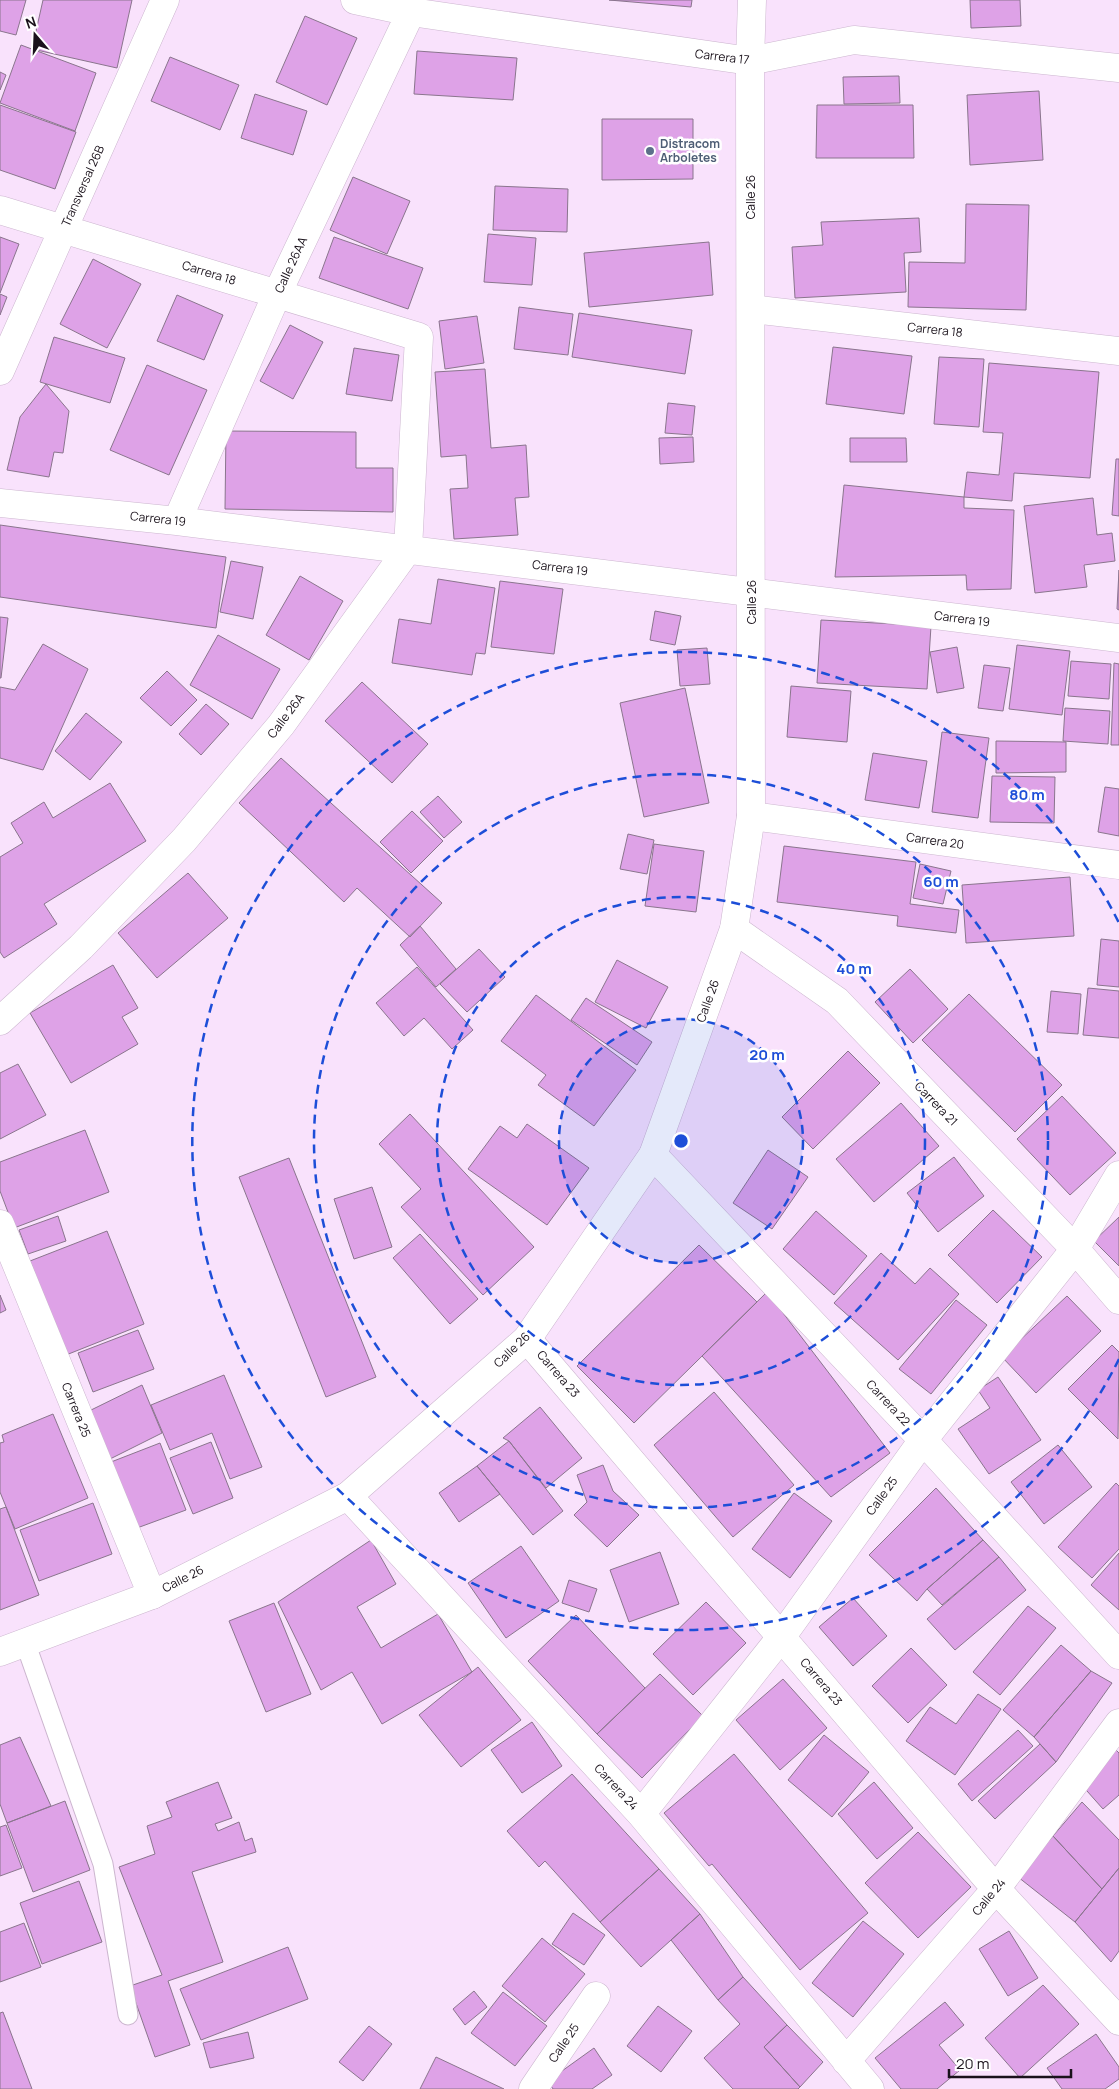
<svg xmlns="http://www.w3.org/2000/svg" width="1119" height="2089" viewBox="0 0 1119 2089" font-family="Manrope,sans-serif">
  <style>
    .building { fill: #dea2e7; stroke: #8a758d }
    .lines { fill: none; stroke-linecap: round; stroke-linejoin: round }
    .service-casing { stroke: #ccb6cf; stroke-width: 21 }
    .minor-casing { stroke: #ccb6cf; stroke-width: 29 }
    .secondary-casing { stroke: #ccb6cf; stroke-width: 29 }
    .service { stroke: #fff; stroke-width: 19 }
    .minor { stroke: #fff; stroke-width: 28 }
    .secondary { stroke: #fff; stroke-width: 28 }
    .ring { fill: none; stroke: #1d4ed8; stroke-width: 2.5; stroke-dasharray: 9 6 }
    .service-dot { fill: #5c6f8a; stroke: #fff; stroke-width: 2 }
    .labels { text-anchor: middle; stroke-width: 5; stroke-linejoin: round; paint-order: stroke }
    .street-label { font-size: 12px; fill: #1a121b; stroke: #fff }
    .service-label { font-size: 12px; font-weight: bold; fill: #4e5e75; stroke: #fff; text-anchor: start }
    .centre { fill: #1d4ed8; stroke: #fff; stroke-width: 2.5 }
    .ring-label { font-size: 15px; text-anchor: middle; font-weight: bold; fill: #1d4ed8; stroke: #fff; stroke-width: 5; stroke-linejoin: round; paint-order: stroke }
  </style>
  <rect width="100%" height="100%" fill="#f9e2fc"/>
  <path class="building" d="M0,0h26l-10,35 -16,-4z
    M43,0h89l-15,68 -85,-19z
    M609,0h83l-1,7z
    M970,0h50l1,26 -50,2z
    M305,16l52,22 -30,67 -51,-23z
    M21,45l75,28 -21,58 -75,-28z
    M417,51l100,7 -4,42 -99,-6z
    M170,57l69,28 -19,45 -69,-29z
    M0,72l6,3 -6,15z
    M899,76l1,27 -56,1 -1,-27z
    M1039,91l4,69 -73,5 -3,-70z
    M255,94l52,17 -14,44 -52,-17z
    M0,105l76,27 -21,57 -55,-19z
    M817,105h96l1,53h-98z
    M602,119h91v60l-91,1z
    M353,177l57,24 -23,53 -57,-24z
    M495,186l73,3 -1,43 -74,-2z
    M966,204l63,1 -3,105 -118,-3 1,-45 56,1z
    M919,218l2,34 -17,1 2,39 -111,6 -3,-51 31,-2 -2,-23z
    M488,234l48,4 -4,47 -48,-3z
    M0,237l19,7 -19,49z
    M334,237l89,31 -15,41 -89,-31z
    M709,242l4,53 -124,12 -5,-54z
    M93,259l48,25 -34,64 -47,-24z
    M0,294l7,3 -7,18z
    M177,295l46,20 -19,45 -47,-19z
    M519,307l54,7 -5,41 -54,-6z
    M579,313l113,17 -7,44 -113,-17z
    M477,316l7,47 -39,6 -6,-48z
    M290,325l33,17 -30,57 -33,-18z
    M54,337l71,21 -15,45 -70,-21z
    M833,347l79,9 -8,58 -78,-10z
    M354,348l45,7 -7,46 -46,-7z
    M939,357l45,2 -5,68 -45,-3z
    M989,363l110,9 -9,106 -76,-5 -2,28 -48,-4 3,-25 32,3 4,-42 -20,-1z
    M147,365l60,25 -38,85 -59,-25z
    M485,369l6,79 35,-3 3,52 -14,1 3,37 -64,4 -4,-50 18,-1 -2,-33 -25,2 -6,-85z
    M46,384l23,27 -6,42 -9,-1 -5,25 -42,-7 13,-53z
    M668,403l27,3 -3,29 -27,-2z
    M226,431l130,1v36h37v44l-168,-3z
    M693,437l1,25 -34,2 -1,-26z
    M850,438h56l1,24h-57z
    M1116,459h3v57l-7,-1z
    M844,485l120,12v11l50,2 -3,79 -44,1 -1,-15 -131,2z
    M1093,498l4,37 15,-2 3,28 -31,4 3,22 -52,6 -11,-87z
    M0,525l226,32 -10,71 -216,-31z
    M231,561l32,6 -10,52 -33,-7z
    M1119,570v40l-2,-1z
    M300,576l43,25 -34,59 -43,-25z
    M438,579l57,9 -10,66 -9,-1 -4,22 -80,-12 7,-44 32,5z
    M500,581l63,8 -9,65 -63,-7z
    M655,611l26,5 -6,29 -25,-5z
    M0,617l8,1 -7,60h-1z
    M821,620l110,6 -4,63 -110,-6z
    M218,635l62,34 -28,50 -62,-34z
    M43,644l45,25 -45,101 -43,-12v-71l15,3z
    M1017,645l53,6 -8,64 -53,-6z
    M957,647l7,41 -27,5 -7,-41z
    M707,648l3,36 -30,2 -3,-36z
    M1071,661l40,3 -2,35 -41,-3z
    M1114,663l5,1v81h-8z
    M984,665l26,3 -7,43 -25,-3z
    M167,671l30,29 -26,26 -31,-28z
    M362,682l66,62 -36,39 -67,-62z
    M791,686l60,5 -4,51 -60,-5z
    M685,688l24,115 -65,14 -24,-114z
    M206,704l23,20 -28,31 -22,-21z
    M1065,708l45,3 -2,33 -45,-3z
    M86,713l36,29 -32,38 -35,-29z
    M942,732l47,6 -11,80 -46,-6z
    M996,741l70,1v30l-70,1z
    M873,753l54,8 -8,47 -54,-8z
    M281,758l161,145 -32,34 -53,-49 -13,14 -105,-99z
    M992,776l63,1 -1,46 -64,-1z
    M110,783l36,58 -102,63 13,20 -53,34 -4,-6v-95l23,-14 -12,-20 33,-21 9,16z
    M1105,787l14,2v47l-21,-4z
    M438,796l24,26 -18,16 -24,-26z
    M412,811l31,30 -32,32 -31,-31z
    M628,834l26,6 -7,34 -27,-5z
    M654,844l50,7 -8,61 -51,-6z
    M784,846l132,16 -6,42 49,6 -3,23 -59,-7 1,-10 -121,-14z
    M920,864l31,7 -8,33 -30,-6z
    M188,873l40,45 -71,60 -39,-45z
    M1070,877l4,59 -108,7 -4,-58z
    M420,926l36,43 -20,18 -36,-42z
    M1101,939l18,2v46l-22,-2z
    M479,949l26,28 -38,35 -27,-28z
    M617,960l51,27 -22,41 -51,-26z
    M113,965l25,43 -16,9 16,27 -67,39 -41,-70z
    M417,967l56,63 -21,19 -28,-31 -20,18 -28,-33z
    M910,969l38,40 -35,34 -38,-41z
    M1088,988l31,3v47l-36,-3z
    M1051,991l30,3 -3,40 -31,-2z
    M969,994l93,91 -47,47 -93,-92z
    M536,995l100,75 -42,56 -56,-41 8,-10 -45,-34z
    M586,998l66,44 -15,23 -66,-45z
    M848,1051l32,32 -67,66 -31,-32z
    M18,1064l28,51 -46,24v-66z
    M1062,1096l54,57 -46,42 -53,-56z
    M901,1103l38,43 -65,56 -38,-43z
    M410,1114l124,133 -51,48 -82,-88 20,-18 -42,-45z
    M527,1124l62,44 -42,57 -79,-56 32,-43 17,12z
    M85,1130l24,62 -95,36 -14,-37v-29z
    M768,1150l40,27 -36,52 -39,-26z
    M954,1157l30,39 -46,36 -31,-39z
    M289,1158l87,219 -50,20 -87,-220z
    M372,1187l20,60 -38,12 -20,-60z
    M993,1210l49,47 -45,46 -49,-48z
    M816,1211l51,45 -33,39 -51,-46z
    M58,1216l8,25 -38,13 -9,-24z
    M1119,1217v49l-25,-25z
    M107,1231l37,93 -78,31 -36,-94z
    M420,1234l58,65 -28,25 -57,-66z
    M699,1245l58,57 -123,121 -57,-57z
    M881,1253l34,31 15,-16 29,26 -61,66 -64,-57z
    M767,1292l123,161 -59,44 -129,-141z
    M0,1295l6,15 -6,3z
    M1067,1296l34,35 -65,62 -34,-36z
    M956,1300l31,25 -56,69 -32,-25z
    M138,1330l16,39 -61,23 -15,-39z
    M1112,1345l7,7 -1,87 -50,-50z
    M224,1375l38,92 -32,12 -18,-46 -42,17 -19,-45z
    M998,1377l43,63 -52,34 -31,-45 32,-21 -12,-18z
    M142,1385l20,48 -52,26 -23,-47z
    M714,1392l80,93 -61,52 -79,-92z
    M540,1407l42,51 -36,30 -37,-47 -6,-3z
    M53,1414l35,84 -73,31 -15,-37v-49l4,-1 -2,-7z
    M509,1441l54,70 -30,24 -56,-69z
    M211,1442l22,56 -40,16 -23,-56z
    M160,1443l26,67 -49,18 -26,-66z
    M1058,1445l34,42 -48,37 -33,-42z
    M603,1465l10,26 26,24 -32,32 -33,-32 13,-13 -10,-27z
    M477,1466l23,28 -41,28 -20,-29z
    M1116,1483l3,3v63l-27,29 -34,-31z
    M936,1488l47,52 -56,49 -10,12 -48,-46z
    M794,1493l38,28 -42,57 -38,-29z
    M93,1503l19,51 -73,27 -19,-51z
    M6,1507l33,88 -39,15v-101z
    M371,1540l25,44 -39,23 24,41 57,-34 34,58 -90,52 -30,-52 -31,18 -43,-88z
    M983,1540l16,17 -57,48 -15,-16z
    M521,1546l38,55 -53,37 -38,-55z
    M660,1552l19,52 -50,18 -19,-52z
    M1119,1553v57l-28,-25z
    M999,1557l27,33 -71,60 -28,-31z
    M569,1580l28,9 -8,23 -27,-9z
    M853,1598l34,38 -34,30 -34,-39z
    M706,1602l40,41 -53,52 -40,-41z
    M274,1603l37,91 -45,18 -37,-91z
    M1028,1606l28,22 -56,67 -27,-23z
    M576,1615l69,73 -48,46 -69,-73z
    M1061,1645l30,26 -57,66 -31,-27z
    M911,1648l36,37 -39,38 -36,-37z
    M478,1667l43,53 -60,47 -42,-52z
    M1091,1671l21,12 -56,79 -22,-25z
    M660,1674l43,42 -61,62 -45,-44z
    M783,1679l44,49 -47,42 -44,-50z
    M978,1694l23,15 -46,66 -49,-34 24,-34 26,17z
    M532,1722l30,44 -40,27 -31,-43z
    M1018,1730l15,16 -61,55 -14,-17z
    M824,1735l45,37 -37,45 -44,-37z
    M20,1737l31,69 -44,17 -7,-19v-59z
    M1040,1744l16,18 -61,57 -17,-18z
    M1115,1749l4,4v42l-16,14 -24,-27z
    M734,1754l134,159 -68,57 -88,-106 -3,2 -45,-53z
    M572,1774l87,95 -59,53 -55,-61 -6,6 -32,-36z
    M218,1782l14,36 -17,6 3,7 21,-9 6,19 7,-3 4,14 -64,20 31,90 -55,19 22,64 -35,12 -25,-71 32,-11 -43,-108 36,-13 -8,-28 25,-9 -6,-15z
    M874,1782l39,46 -36,31 -39,-45z
    M65,1801l25,69 -57,22 -26,-69z
    M1082,1802l37,38v28l-17,21 -49,-53z
    M6,1825l16,43 -22,8v-49z
    M918,1832l53,55 -53,51 -53,-55z
    M1053,1836l49,53 -27,33 -57,-45z
    M1119,1868v83l-8,11 -36,-40z
    M659,1869l41,45 -59,53 -41,-45z
    M79,1881l23,61 -60,22 -22,-61z
    M573,1913l32,22 -21,30 -32,-21z
    M700,1914l43,63 -25,23 -47,-60z
    M863,1921l41,33 -51,63 -41,-34z
    M24,1923l17,44 -41,15v-50z
    M1009,1931l29,47 -30,18 -29,-47z
    M542,1938l43,36 -40,48 -43,-36z
    M288,1947l20,52 -107,41 -21,-51z
    M743,1977l44,48 -23,22 36,40 -2,2h-65l-29,-31 36,-34 -22,-24z
    M1043,1985l36,39 -59,54 -35,-40z
    M474,1991l13,16 -22,18 -12,-16z
    M503,1992l44,34 -32,40 -44,-33z
    M945,2002l19,23 -25,20 21,25 -23,19h-36l-26,-31z
    M658,2006l34,25 -31,41 -34,-26z
    M3,2012l29,77h-32v-76z
    M787,2025l36,37 -23,25 -36,-40z
    M369,2026l23,18 -29,37 -24,-19z
    M248,2032l6,26 -44,10 -7,-25z
    M1096,2034l23,33v12l-14,10h-43l-15,-21z
    M594,2048l18,27 -20,14h-39l-5,-8z
    M436,2057l68,32h-84z"/>
  <g class="lines">
    <g class="service-casing">
      <path id="service" d="M25,1642l78,222 25,151"/>
    </g>
    <g class="minor-casing">
      <path id="minor" d="M355,0l56,12 339,49 104,-21 265,28
        M0,210l419,127 -11,212 -127,176 -97,115 -103,107 -81,74
        M751,309l368,42
        M0,371l165,-371
        M0,503l177,18 942,117
        M177,521l100,-227 134,-282
        M751,816l368,49
        M734,929l103,72 238,248 44,51
        M653,1155l270,285 196,215
        M0,1224l152,371
        M527,1339l469,550 123,132
        M348,1496l293,318 229,275
        M641,1814l141,-178 141,-196 152,-191 44,-74
        M846,2061l150,-172 123,-166
        M533,2089l63,-93"/>
    </g>
    <g class="secondary-casing">
      <path id="secondary" d="M0,1652l152,-57 196,-99 179,-157 126,-184 81,-226 17,-113 -1,-755 2,-61"/>
    </g>
    <use href="#service" class="service"/>
    <use href="#minor" class="minor"/>
    <use href="#secondary" class="secondary"/>
  </g>
  <circle cx="681" cy="1141" r="122" fill="#1d4ed8" fill-opacity=".12"/>
  <g class="ring">
    <circle cx="681" cy="1141" r="122"/>
    <circle cx="681" cy="1141" r="244"/>
    <circle cx="681" cy="1141" r="367"/>
    <path d="M1119 1359A489 489 0 1 1 1119 923"/>
  </g>
  <circle class="service-dot" cx="650" cy="151" r="5"/>
  <g class="labels">
    <g class="street-label">
      <text transform="translate(722 57) rotate(7)" y="4">Carrera 17</text>
      <text transform="translate(83 186) rotate(-66)" y="4">Transversal 26B</text>
      <text transform="translate(751 197) rotate(-90)" y="4">Calle 26</text>
      <text transform="translate(291 265) rotate(-65)" y="4">Calle 26AA</text>
      <text transform="translate(209 273) rotate(17)" y="4">Carrera 18</text>
      <text transform="translate(935 330) rotate(6)" y="4">Carrera 18</text>
      <text transform="translate(158 519) rotate(6)" y="4">Carrera 19</text>
      <text transform="translate(560 568) rotate(7)" y="4">Carrera 19</text>
      <text transform="translate(752 602) rotate(-90)" y="4">Calle 26</text>
      <text transform="translate(962 619) rotate(7)" y="4">Carrera 19</text>
      <text transform="translate(286 716) rotate(-53)" y="4">Calle 26A</text>
      <text transform="translate(935 841) rotate(8)" y="4">Carrera 20</text>
      <text transform="translate(708 1001) rotate(-70)" y="4">Calle 26</text>
      <text transform="translate(936 1104) rotate(46)" y="4">Carrera 21</text>
      <text transform="translate(512 1350) rotate(-44)" y="4">Calle 26</text>
      <text transform="translate(558 1374) rotate(49)" y="4">Carrera 23</text>
      <text transform="translate(888 1403) rotate(47)" y="4">Carrera 22</text>
      <text transform="translate(76 1410) rotate(68)" y="4">Carrera 25</text>
      <text transform="translate(882 1496) rotate(-54)" y="4">Calle 25</text>
      <text transform="translate(183 1579) rotate(-27)" y="4">Calle 26</text>
      <text transform="translate(821 1682) rotate(50)" y="4">Carrera 23</text>
      <text transform="translate(616 1787) rotate(47)" y="4">Carrera 24</text>
      <text transform="translate(989 1897) rotate(-50)" y="4">Calle 24</text>
      <text transform="translate(564 2043) rotate(-56)" y="4">Calle 25</text>
    </g>
    <g class="service-label">
      <text x="660" y="148">Distracom<tspan x="660" dy="14">Arboletes</tspan></text>
    </g>
  </g>
  <circle cx="681" cy="1141" r="8" class="centre"/>
  <g class="ring-label">
    <text x="1027" y="800">80 m</text>
    <text x="941" y="887">60 m</text>
    <text x="854" y="974">40 m</text>
    <text x="767" y="1060">20 m</text>
  </g>
  <g transform="translate(35 35) rotate(341)" stroke="#ffffff" stroke-width="4" paint-order="stroke">
  <path d="M0-4L9 19L0 12L-9 19Z" fill="#1a121b"/>
  <text y="-8" font-size="14" font-weight="bold" text-anchor="middle" fill="#1a121b">N</text>
  </g>
  <path d="M949 2069v8h122v-8" fill="none" stroke="#1a121b" stroke-width="2.5"/>
  <text x="956" y="2069" font-size="15" fill="#1a121b" stroke="#ffffff" stroke-width="4" paint-order="stroke">20 m</text>
</svg>
